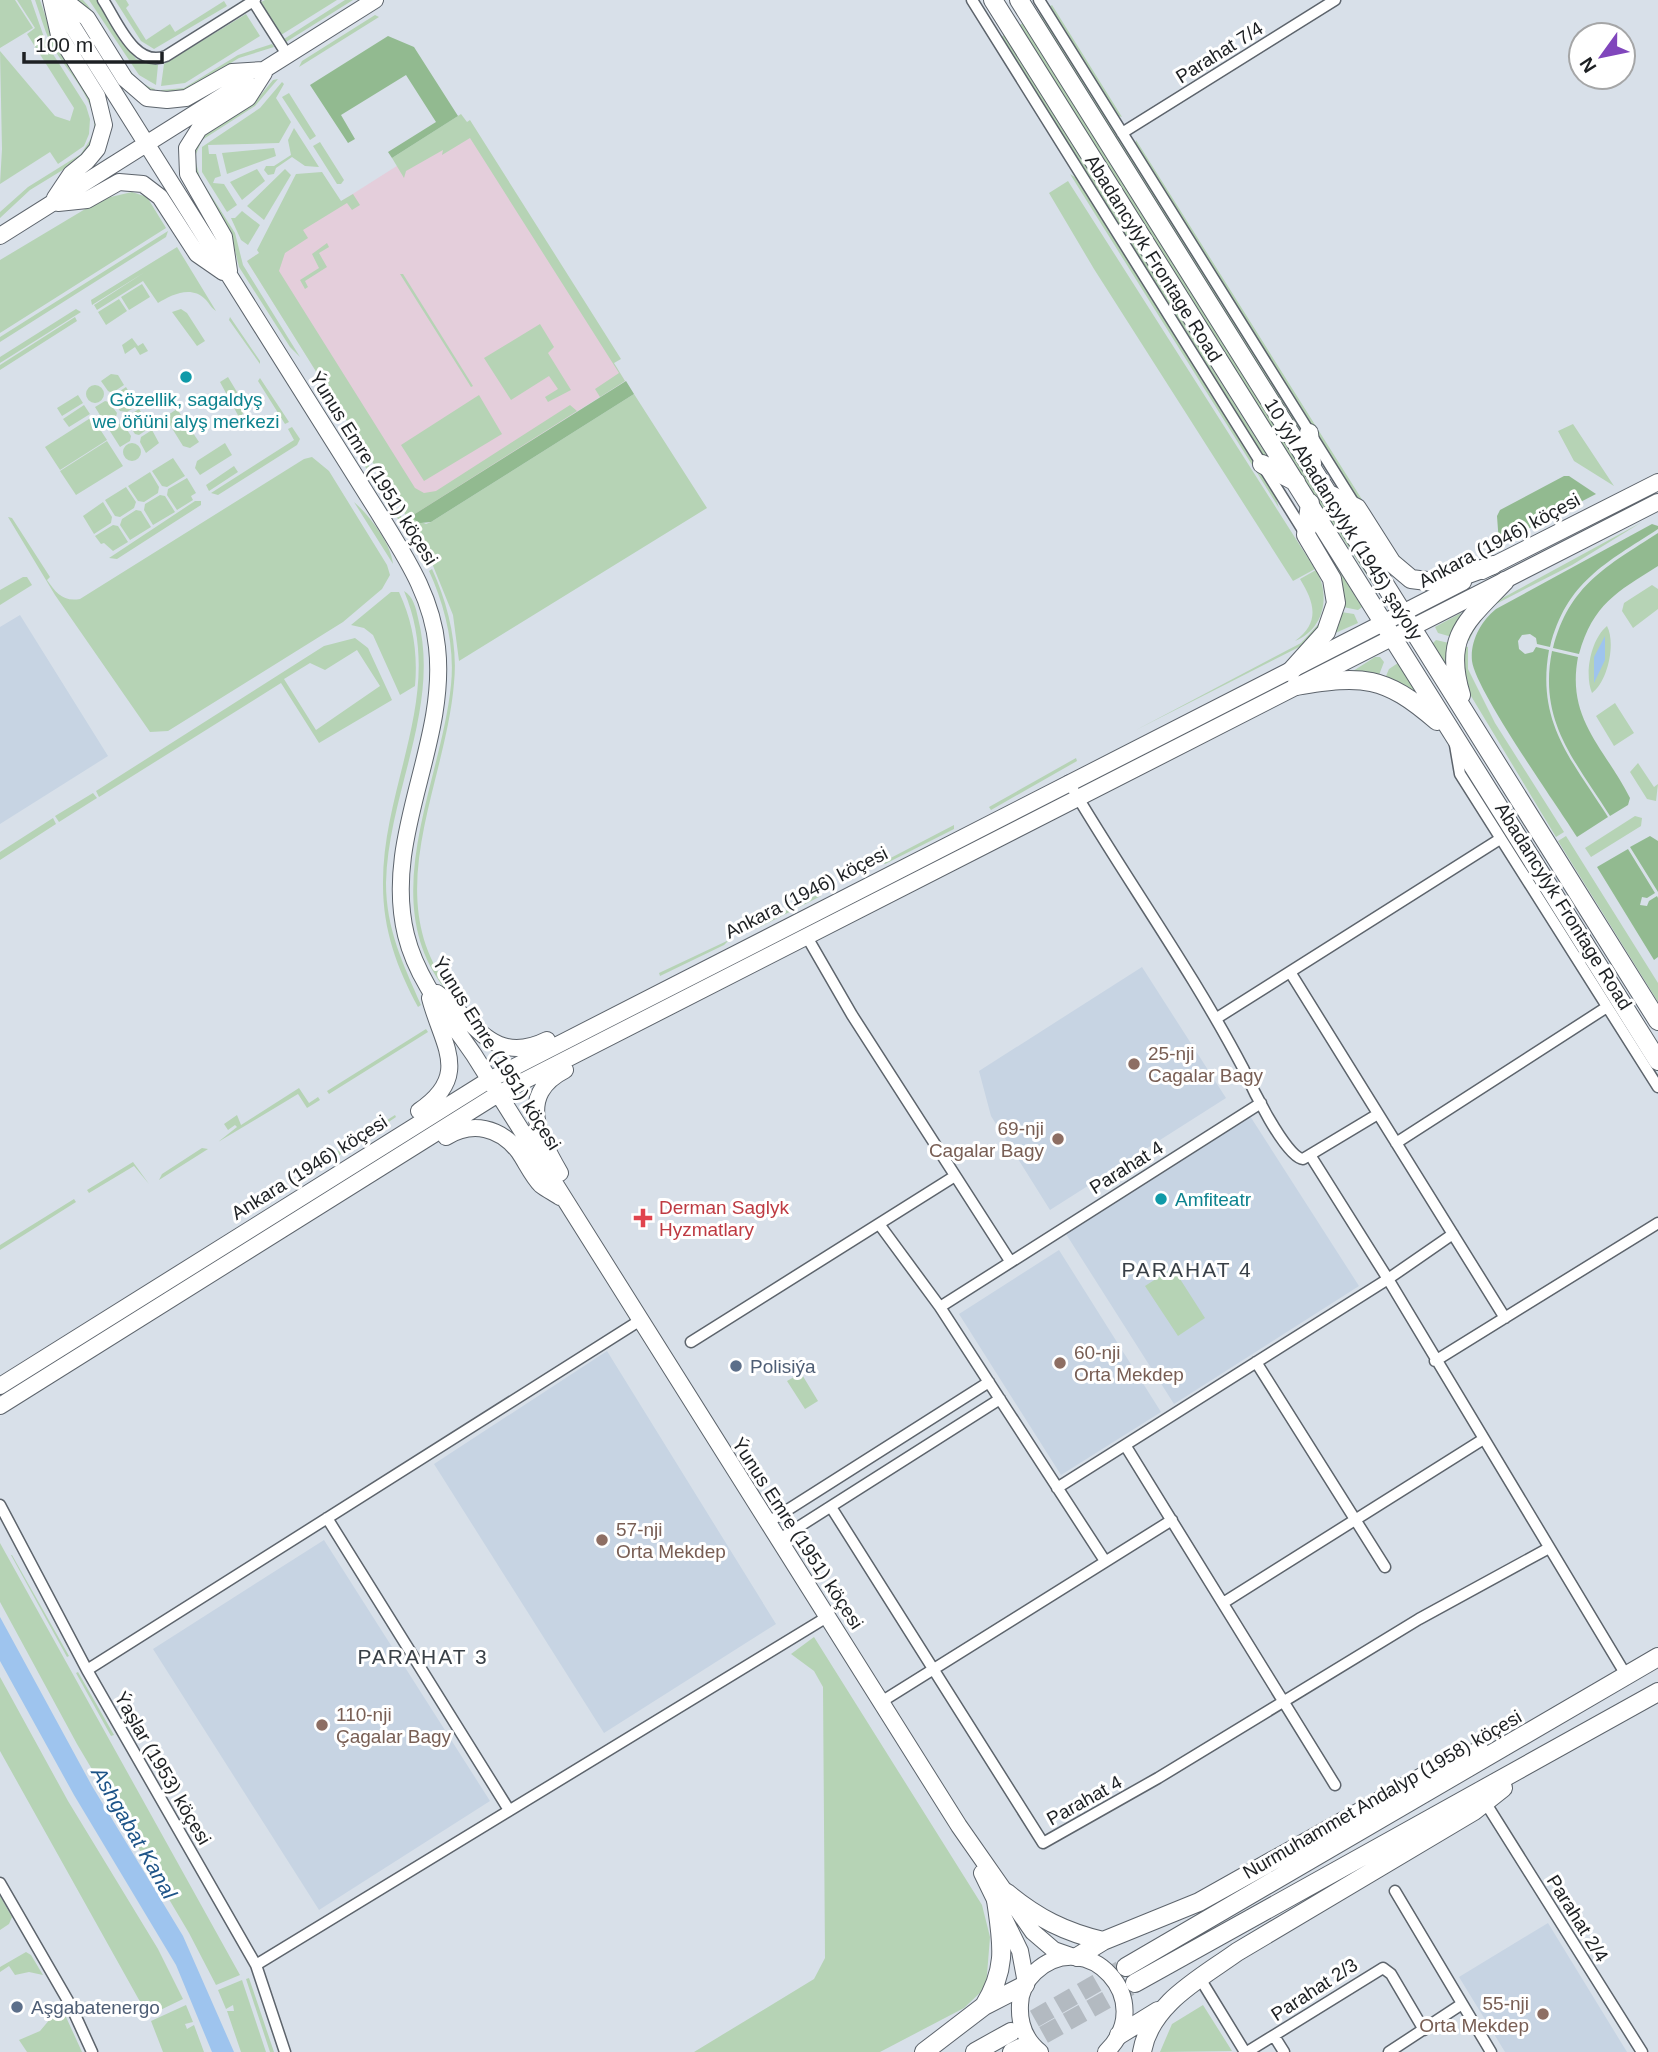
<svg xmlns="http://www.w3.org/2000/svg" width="1658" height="2052" viewBox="0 0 1658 2052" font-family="Arial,sans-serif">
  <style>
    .built { fill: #c7d4e3 }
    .industrial { fill: #e4cedb }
    .green { fill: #b6d3b5; fill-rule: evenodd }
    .forest { fill: #92ba90 }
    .water { fill: #9ec4ee }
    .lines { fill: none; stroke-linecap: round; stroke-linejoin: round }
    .primary-tunnel { stroke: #b3bac1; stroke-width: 18; stroke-dasharray: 18 9; stroke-linecap: butt }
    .street-casing { stroke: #5d646c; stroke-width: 13 }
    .secondary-casing { stroke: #5d646c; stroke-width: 18 }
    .primary-casing { stroke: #5d646c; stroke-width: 20 }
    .street { stroke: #fff; stroke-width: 10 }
    .secondary { stroke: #fff; stroke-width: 16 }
    .primary { stroke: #fff; stroke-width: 18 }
    .culture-dot { fill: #0f9aa8; stroke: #fff; stroke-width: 2.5 }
    .education-dot { fill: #8d6e63; stroke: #fff; stroke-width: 2.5 }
    .health-dot { fill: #e0444e; stroke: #fff; stroke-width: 2.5 }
    .service-dot { fill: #5c6f8a; stroke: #fff; stroke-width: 2.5 }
    .labels { text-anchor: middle; stroke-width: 6; stroke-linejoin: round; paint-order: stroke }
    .street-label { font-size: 19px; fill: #1d2023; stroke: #fff }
    .culture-label { font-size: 19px; fill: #0d838f; stroke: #fff }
    .education-label { font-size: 19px; fill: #785e54; stroke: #fff; text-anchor: start }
    .health-label { font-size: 19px; fill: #be3a42; stroke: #fff; text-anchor: start }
    .service-label { font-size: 19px; fill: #4e5e75; stroke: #fff; text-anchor: start }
    .neighbourhood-label { font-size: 21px; letter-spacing: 2px; fill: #394047; stroke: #fff }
    .water-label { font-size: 21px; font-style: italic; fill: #1e5488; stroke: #fff }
  </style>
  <rect width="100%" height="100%" fill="#d8e0e9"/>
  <path class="built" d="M20,615l88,141 -108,68v-197z
    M1142,967l84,131 -176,112 -59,-94 -12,-45z
    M1250,1116l109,170 -185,118 -108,-170z
    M1059,1250l102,162 -100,63 -102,-161z
    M607,1351l169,273 -172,109 -170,-269z
    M324,1540l166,261 -171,109 -166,-261z
    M1548,1923l79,129h-122l-46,-75z"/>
  <path class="industrial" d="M463,124l162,257 -216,137 -162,-257z"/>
  <path class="green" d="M0,0h15l18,28 -33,20z
    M17,0h14l15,43 40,63 4,13 -1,15 -5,12 -26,18 -8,-12 -50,32 2,-35 -2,-98 55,65 15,5 4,-13 -47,-74 8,-6z
    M35,0h5l12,36 43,69 3,27 -4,-1c4,-32 -30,-62 -44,-89 -6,-13 -10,-28 -15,-42z
    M77,0h6c23,23 42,82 72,89l-1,4c-37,-16 -48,-66 -77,-93z
    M89,0h8l39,59 22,6 -2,20 -17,-10z
    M115,0h11l3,5 -3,3 20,32 24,-16 5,8 49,-31 3,5 -73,43 -13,-8z
    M265,0h72l-56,35 -20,-33z
    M345,0h8l-67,42 -2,-3z
    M1052,5l70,112 -6,-2 -67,-108z
    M1040,13l265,421 1,8 -269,-428z
    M246,14l14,22 -75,47 -24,3 3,-22z
    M375,15l4,2 -80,50 3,-6z
    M1023,23l361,574 -2,1 -129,-195 -235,-377z
    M1004,35l268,429 -9,-7 -263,-419z
    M272,44l2,3 -35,11 -54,33 -24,2v-3l23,-2 54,-33z
    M278,79l-23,27 -53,34 -6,14h-4l7,-17 55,-34 19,-23z
    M282,82l2,2 -8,14 15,24 -12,21 -71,2 1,9h7l5,22 -6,2 -2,5 11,1 13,21 -10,7 -25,-40v-25l58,-39z
    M289,93l27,43 -6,4 -28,-43z
    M461,114l6,8 3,-2 151,239 -7,4 11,18 -25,16 -5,-8 24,-16 -149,-235 -28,17 1,-5 -37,21 -2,7 -12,-20z
    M294,128l25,39 -14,-1 -13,-9 -16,11 -2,6 -6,1 -4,-5 2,-4h8l17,-11 -3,-15z
    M93,135l4,1 -18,24 -49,30 -30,28v-6l28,-25 53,-33z
    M1136,140l259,412 18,17 -1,4 -20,-19 -257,-409z
    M320,142l24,38 -3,4h-4l-24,-38z
    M274,148l2,8 -49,18 -5,-21z
    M191,159h4l5,19 35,55 8,32 57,92 -10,-10 -51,-80 -8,-33 -35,-54z
    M257,169l8,12 -23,19 -12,-18z
    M285,169l6,6 -27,45 -17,-14z
    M322,172l19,29 12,-7 7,11 -8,5 -5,-7 -44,27 5,8 -23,15 -6,18 136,217 9,5 12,-2 134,-86 7,6 -167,106 16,7 5,-2 203,-128 73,114 -248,153 -6,-46 -28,-69 -178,-285 12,-8 -2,-3 39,-76z
    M1070,174l8,5 197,316 4,13z
    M1068,181l247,388 -22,12 -199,-312 -45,-76z
    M132,192l15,5 19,31 -166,105v-73l102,-61z
    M242,211l18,14 -12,20 -7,-5 -10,-22h4z
    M168,231l-2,6 -166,105v-5z
    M327,243l2,4 -10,6 8,14 -22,14 3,6 -3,2 -5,-9 19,-12 -7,-14z
    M177,247l39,64c-5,-3 -6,-7 -11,-12 -14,-14 -34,-4 -47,4l-15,-22 -46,29 -3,-5 51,-33 -53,33 -1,-5z
    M400,274h3l70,112 -2,1z
    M142,284l8,13 -21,13 -8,-13z
    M119,299l8,12 -21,14 -8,-13z
    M76,309l5,3 -81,51v-6z
    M181,309l6,4 18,28 -8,5 -25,-34z
    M75,317l2,4 -77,49v-5z
    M230,317l30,44v3l-31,-44z
    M540,324l14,23 -6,6 23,37 -23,12 -3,-5 13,-8 -9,-13 -38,24 -27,-42z
    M132,338l6,8 5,-3 5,8 -8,4 -5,-8 -10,7 -3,-9z
    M111,374l7,1 6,10 -12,8 -4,-2 -7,-10z
    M228,377l18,30 -6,12 -20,-37z
    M260,378l29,44 -4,2 -27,-43z
    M86 394a9 9 0 1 1 18 0a9 9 0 1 1-18 0Z
    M126,387l11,19 -10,6 -7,-1 -7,-11 1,-5z
    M78,395l5,8 -21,13 -5,-8z
    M479,395l23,39 -78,47 -23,-36z
    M105,401l4,1 8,11 -2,7 -9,5 -11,-18z
    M84,405l6,9 -21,13 -6,-8z
    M139,409l12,18 -12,8 -4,-1 -8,-12 2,-7z
    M177,409l22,33 -9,6 -7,-2 -18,-29z
    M92,417l15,23 -47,30 -15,-23z
    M117,423l7,2 7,11 -1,5 -10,6 -12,-19z
    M1573,424l41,62 -40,-25 -16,-30z
    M292,427l8,12 -3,6 -79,50 -7,-2 83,-53 -6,-11z
    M152,430l7,13 -13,10 -6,-11 1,-5z
    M347,431l74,117 -8,-5 -69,-110z
    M107,441l16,25 -47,29 -16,-24z
    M225,443l7,12 -32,20 -5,-7 2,-7z
    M123 452a9 9 0 1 1 18 0a9 9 0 1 1-18 0Z
    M312,457l17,14 58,94 3,10 -8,14 -39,33 -175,109 -18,1 -95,-137 -47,-78 4,1 38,59 -3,3c9,13 16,22 33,19l224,-140z
    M173,458l12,18 -18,11 -5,-1 -10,-15z
    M234,466l4,6 -29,19 -3,-6z
    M150,472l9,15 -1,6 -14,9 -6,-1 -10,-15z
    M187,478l9,15 -5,3 2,4 -16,10 -10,-15 1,-6z
    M126,487l10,15 -2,6 -14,9 -5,-1 -10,-16z
    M160,495l5,1 10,16 -22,13 -9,-15 1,-6z
    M195,501h6v4l-84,54 -8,-1z
    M103,502l9,15 -1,6 -17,11 -11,-18z
    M354,502c15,13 37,41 39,62z
    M136,510l5,1 10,16 -21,13 -10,-15 2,-6z
    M1642,522l-70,43 -78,40 -15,15 -10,21 -5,-2 8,-17 14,-15z
    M113,525l5,1 10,16 -15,9 -9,-8 -3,1 -6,-8z
    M1313,529l49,78 -4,3 -15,-3z
    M432,569c16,35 26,75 22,114 -8,101 -75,211 -6,304l-3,2c-70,-90 -4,-205 6,-304 4,-39 -6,-79 -22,-114z
    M1316,570c15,26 8,59 -21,71 26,-19 19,-39 5,-62z
    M23,577h4l5,8 -32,20v-15z
    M1652,585l6,4v20l-25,19 -11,-17 2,-8z
    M404,591c9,5 12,17 14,27 23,90 -30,175 -32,265 0,46 17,81 35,122l-3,2c-21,-39 -35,-77 -35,-122 -1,-102 64,-192 21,-294z
    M391,592h8c14,30 19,61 16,94l-15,9 -27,-60 -9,-7 -13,-3z
    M1341,612l13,2 4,9 -25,11z
    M1461,613l-9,24 -14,-4 -3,-6z
    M1323,619l-12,20 -8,6 -167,85 165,-87z
    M1607,626c9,17 1,55 -15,67 -8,-19 -1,-54 15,-67z
    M355,638l13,10 24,52 -73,43 -38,-60 -182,114 -3,-6 228,-145zM357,650l23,36 -64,44 -32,-51 26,-16 15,7z
    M1436,640l13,3 -2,25 -15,-24z
    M1463,646l5,1v22l27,54 69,109 -8,5 -85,-141 -7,-15z
    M1375,657h5l4,5 -5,13 -26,-4z
    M1398,663l20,32 -32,-19 3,-7z
    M1615,703l19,30 -20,13 -18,-30z
    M1076,758l1,3 -86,49 -2,-3z
    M1638,763l16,24 4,-3 -2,17 -9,-2 -17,-27z
    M93,793l4,5 -38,24 -4,-6z
    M1635,816l7,2 -1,8 -50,31 -6,-9z
    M53,818l3,6 -56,36v-8z
    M954,825v4l-69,35 -4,-1z
    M1566,836l92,147v19l-100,-161z
    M819,894l2,2 -61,31 -1,-3z
    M729,940l-5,5 -64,31 -1,-3z
    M426,1029l2,3 -99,62 -2,-3z
    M299,1088l10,15 9,-6 2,3 -13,8 -9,-14 -80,48 19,-15 -2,-2 -7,5 -4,-6 13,-9 4,10z
    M395,1115l1,2 -105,71 39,-32z
    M202,1148l6,1 -49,31 3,-6z
    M133,1162l16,22 -15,-18 -45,27 -2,-3z
    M74,1199l2,3 -76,48v-5z
    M1173,1268l32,50 -27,18 -33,-50z
    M801,1373l17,28 -13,8 -18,-28z
    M0,1543l240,432 -24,10 -27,-52 -112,-189 -77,-142z
    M11,1555h1l57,101 -2,1z
    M814,1637l168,268 8,32 -4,50 -22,21 -84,44h-186l120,-73 11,-21 -2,-271 -9,-16 -23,-17z
    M78,1672l36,63 -3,1 -35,-63z
    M0,1677l68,124 90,148 25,50 -35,17 -148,-265z
    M0,1896l12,21 -3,7 -9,6z
    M26,1952l5,3 12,20 -14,-3 -14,3 -6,-9 -9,6v-5z
    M249,1978l25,74h-4l-24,-73z
    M242,1980l24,72h-25l-14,-41h7l-1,-6 -7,4 -8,-19z
    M186,2005l7,17 -8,2 2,5 7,-4 10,27h-41l-12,-31z
    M1203,2005l29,46 -72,1 12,-28z
    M61,2006l21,46h-55l-8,-12 21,-9z"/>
  <path class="forest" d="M388,36l26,11 44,69 -66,42 -4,-6 48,-30 -30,-47 -65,40 14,24 -7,4 -38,-58z
    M626,381l8,13 -203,128 -11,1 -10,-6z
    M1564,476h5l27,18 -97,50 -2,-28 3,-6z
    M1652,524l6,2v3c-52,34 -92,53 -108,118l-13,-3 -1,-6 -6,-4 -8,1 -4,6 1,8 6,5 8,-2 3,-5 13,3c-13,73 23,110 59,167l-31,20c-21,-33 -101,-146 -105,-176 -2,-20 9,-40 24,-52z
    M1658,533v33c-41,26 -65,38 -79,88l-26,-6c16,-63 54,-82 105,-115z
    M1552,651l26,6c-12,63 27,91 52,141l-2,7 -18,11c-35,-56 -72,-94 -58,-165z
    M1650,836l8,5v51l-28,-45z
    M1628,849l27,44 -8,5 -5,-1 -2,8 7,1 2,-5 8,-5 1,2v59l-4,3 -57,-93z"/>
  <path class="water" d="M1605,636v24l-11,23v-26z
    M0,1617l92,169 91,150 51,116h-22l-36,-87 -102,-170 -74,-134z"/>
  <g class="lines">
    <path class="primary-tunnel" d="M1011,2032l112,-64
      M1020,2048l113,-63"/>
    <g class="street-casing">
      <path id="street" d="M103,0c14,21 32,69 63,56l89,-56
        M972,0l334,535
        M1039,0l316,505
        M253,1l35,55
        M1122,133l213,-133
        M1455,745l5,29 198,313
        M1068,781c57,97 123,188 175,287 8,18 43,90 60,91l75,-45
        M807,937l45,78 158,246
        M1290,972l215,346
        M1217,1018l283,-179
        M1396,1143l211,-136
        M1310,1155l78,124 238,396
        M879,1224l61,83 165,254
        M940,1307l321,-204
        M691,1342l264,-166
        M1435,1361l223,-138
        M1256,1362l129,205
        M1125,1445l210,340
        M1057,1488l331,-209 65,-45
        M0,1505l87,165 169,295 29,87
        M831,1507l212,336 115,-65 261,-159 130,-71
        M327,1518l182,292
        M767,1523l222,-141
        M778,1540l222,-141
        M1223,1603l259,-163
        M87,1670l552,-349
        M881,1702l291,-182
        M1485,1802l157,250
        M0,1883l71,123 21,46
        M1395,1891l96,161
        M256,1965l571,-348
        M1204,1985l41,67
        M1274,2036l10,16
        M1247,2052l136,-84 8,6 33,56
        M1389,2052l73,-48"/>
    </g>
    <g class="secondary-casing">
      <path id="secondary" d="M51,0l8,35 38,61 7,29 -7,24 -10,12 -16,13 -16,24
        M56,0l322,512c26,43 54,83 59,135 11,97 -55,190 -31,288 11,45 42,82 68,120l485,771 74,106 21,18 20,7
        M64,0l23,18 38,61 22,19 20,2 19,-2 46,-26 31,-2
        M58,203l29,-3 32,-18 24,2 17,13 37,57 26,18
        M0,236l375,-236
        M229,271l-5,-34 -36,-63 -1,-26 12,-19 49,-31 16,-25
        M1482,571l176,-89
        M437,993c38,27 55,74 110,47
        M419,1111c53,-36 23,-66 11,-113
        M446,1137c26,-16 54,-10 73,15 7,10 13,24 22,33 5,4 13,8 19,12
        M560,1173c-20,-35 -44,-78 5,-103
        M0,1386l489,-306 974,-498
        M0,1406l498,-312 1160,-592
        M982,1873l38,78 6,32
        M1040,2052c-15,-12 -21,-28 -20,-47 0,-12 6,-25 15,-33 52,-48 124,29 71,80"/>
    </g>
    <g class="primary-casing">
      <path id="primary" d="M993,0l665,1061
        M1019,0l639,1021
        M1309,433l3,31
        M1262,464l34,18
        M1329,494l28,14 35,55 19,16 32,4 50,-18
        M1290,672l36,-40 10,-29 -4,-24 -26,-44 4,-32
        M1296,686c67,-11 88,-11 141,35
        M1461,695c-18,-59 6,-74 44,-114
        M1007,1893c30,25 58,39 96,48
        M1077,1957l26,-16 96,-39 248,-139 33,-12
        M1126,1967l532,-310
        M1135,1983l523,-291
        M984,2006c24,-39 18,-63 12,-106
        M1119,2035l39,-24
        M924,2052l60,-46 41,-21
        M975,2052l36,-20
        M1012,2052l8,-4
        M1142,2052c8,-48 59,-74 95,-100l237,-141 29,-23"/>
    </g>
    <use href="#street" class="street"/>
    <use href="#secondary" class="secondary"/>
    <use href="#primary" class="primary"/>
  </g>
  <g class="culture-dot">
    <circle cx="186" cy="377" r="7"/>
    <circle cx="1161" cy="1199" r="7"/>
  </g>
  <g class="education-dot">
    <circle cx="1134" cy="1064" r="7"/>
    <circle cx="1058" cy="1139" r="7"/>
    <circle cx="1060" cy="1363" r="7"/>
    <circle cx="602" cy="1540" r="7"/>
    <circle cx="322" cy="1725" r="7"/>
    <circle cx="1543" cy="2014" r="7"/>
  </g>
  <path class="health-dot" d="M639.5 1207.5h7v7h7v7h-7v7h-7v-7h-7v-7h7z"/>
  <g class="service-dot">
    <circle cx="736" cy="1366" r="7"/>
    <circle cx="17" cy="2007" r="7"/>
  </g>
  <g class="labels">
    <g class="street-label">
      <text transform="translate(1219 52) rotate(-32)" y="7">Parahat 7/4</text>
      <text transform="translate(1154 258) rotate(58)" y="7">Abadancylyk Frontage Road</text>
      <text transform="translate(374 468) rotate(58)" y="7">Ýunus Emre (1951) köçesi</text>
      <text transform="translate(1344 519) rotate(58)" y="7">10 ýyl Abadançylyk (1945) şaýoly</text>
      <text transform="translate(1499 540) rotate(-28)" y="7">Ankara (1946) köçesi</text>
      <text transform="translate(806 892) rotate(-27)" y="7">Ankara (1946) köçesi</text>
      <text transform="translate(1564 906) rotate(58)" y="7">Abadancylyk Frontage Road</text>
      <text transform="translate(497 1053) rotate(58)" y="7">Ýunus Emre (1951) köçesi</text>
      <text transform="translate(309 1167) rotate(-32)" y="7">Ankara (1946) köçesi</text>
      <text transform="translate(1126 1167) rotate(-32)" y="7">Parahat 4</text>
      <text transform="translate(798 1533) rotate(57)" y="7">Ýunus Emre (1951) köçesi</text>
      <text transform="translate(163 1768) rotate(60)" y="7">Ýaşlar (1953) köçesi</text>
      <text transform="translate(1382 1794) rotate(-30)" y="7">Nurmuhammet Andalyp (1958) köçesi</text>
      <text transform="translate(1084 1800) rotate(-29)" y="7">Parahat 4</text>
      <text transform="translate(1578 1918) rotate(58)" y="7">Parahat 2/4</text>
      <text transform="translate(1314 1989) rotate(-33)" y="7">Parahat 2/3</text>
    </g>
    <g class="culture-label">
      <text x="186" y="406">Gözellik, sagaldyş<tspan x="186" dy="22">we öňüni alyş merkezi</tspan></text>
      <text x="1175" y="1206" text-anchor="start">Amfiteatr</text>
    </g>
    <g class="education-label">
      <text x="1148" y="1060">25-nji<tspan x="1148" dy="22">Cagalar Bagy</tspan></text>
      <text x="1044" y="1135" text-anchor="end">69-nji<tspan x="1044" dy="22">Cagalar Bagy</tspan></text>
      <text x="1074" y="1359">60-nji<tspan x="1074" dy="22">Orta Mekdep</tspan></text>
      <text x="616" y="1536">57-nji<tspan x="616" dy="22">Orta Mekdep</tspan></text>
      <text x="336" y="1721">110-nji<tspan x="336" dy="22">Çagalar Bagy</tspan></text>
      <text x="1529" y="2010" text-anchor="end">55-nji<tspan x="1529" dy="22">Orta Mekdep</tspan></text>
    </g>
    <g class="health-label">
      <text x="659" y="1214">Derman Saglyk<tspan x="659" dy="22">Hyzmatlary</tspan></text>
    </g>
    <g class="service-label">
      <text x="750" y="1373">Polisiýa</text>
      <text x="31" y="2014">Aşgabatenergo</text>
    </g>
    <g class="neighbourhood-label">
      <text x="1187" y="1277">PARAHAT 4</text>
      <text x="423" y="1664">PARAHAT 3</text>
    </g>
    <g class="water-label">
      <text transform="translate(134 1833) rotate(60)" y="7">Ashgabat Kanal</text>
    </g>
  </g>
  <g transform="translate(1602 56) rotate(237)"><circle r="33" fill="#ffffff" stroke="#a5a6a7" stroke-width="2"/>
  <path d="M0-5L12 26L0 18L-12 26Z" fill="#8046bc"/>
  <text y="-10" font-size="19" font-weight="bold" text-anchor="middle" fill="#1d2023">N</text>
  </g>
  <path d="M24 52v10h138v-10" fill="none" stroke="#1d2023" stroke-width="3.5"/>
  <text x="35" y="52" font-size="21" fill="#1d2023" stroke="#ffffff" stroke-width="5" paint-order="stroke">100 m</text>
</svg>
